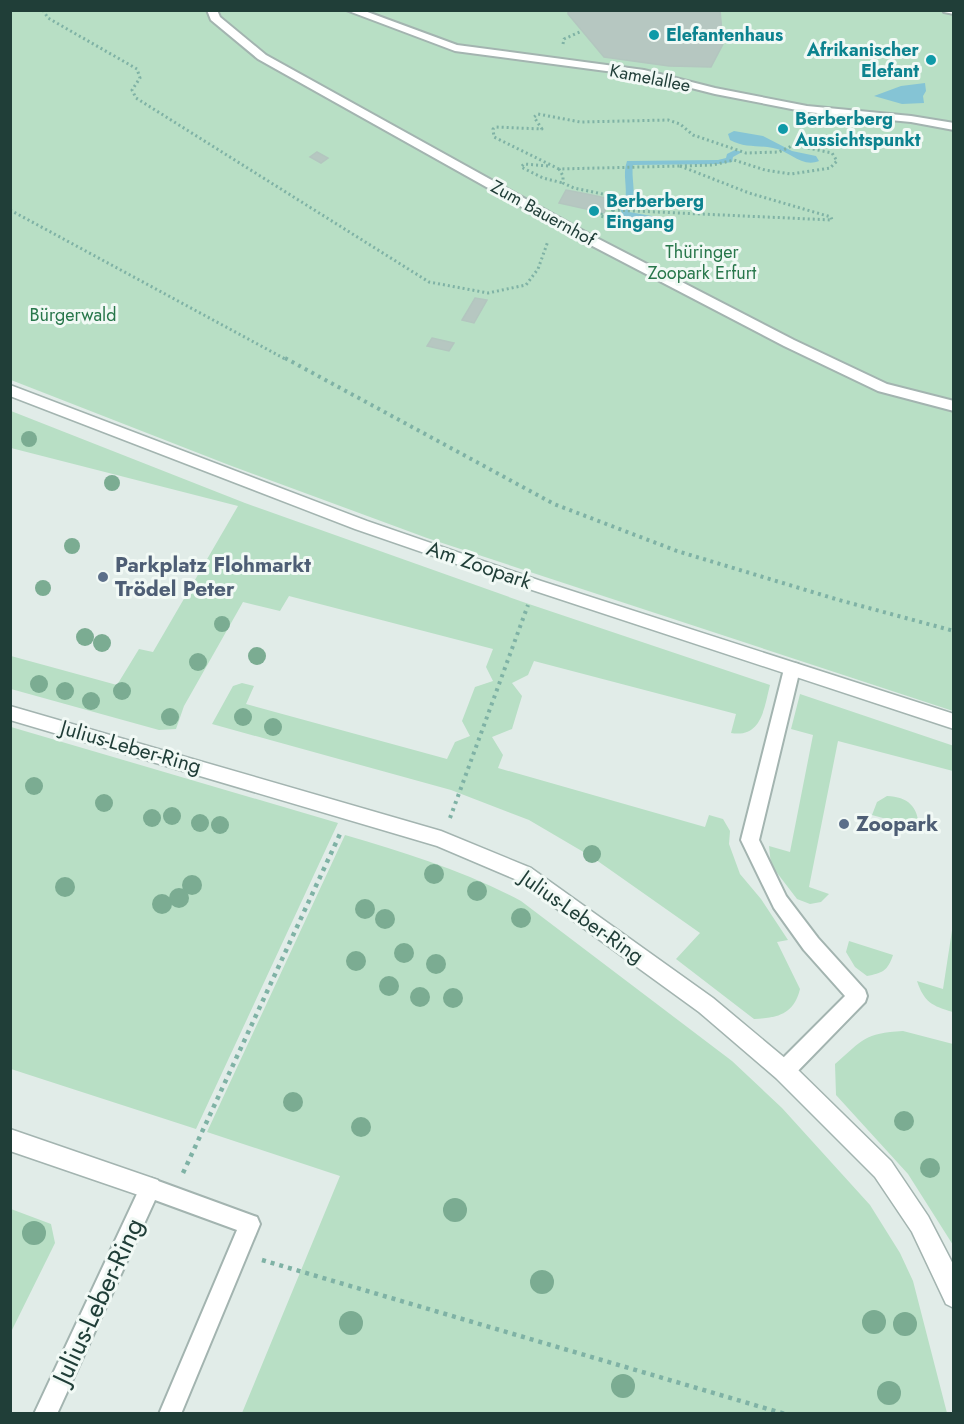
<svg xmlns="http://www.w3.org/2000/svg" width="964" height="1424" viewBox="0 0 964 1424" font-family="Jost,sans-serif">
  <style>
    .green { fill: #b8dfc5 }
    .water { fill: #85c4d5 }
    .lines { fill: none; stroke-linecap: round; stroke-linejoin: round }
    .stream { fill: #85c4d5; fill-rule: evenodd }
    .building { fill: #b6c7c1; stroke: #b3c6bf; stroke-width: 1.5 }
    .lane-casing { stroke: #a3b4b0; stroke-width: 4 }
    .street-casing { stroke: #a3b4b0; stroke-width: 3 }
    .path-far2 { stroke: #7fb2a5; stroke-width: 3; stroke-dasharray: 2 3; stroke-linecap: butt }
    .path-far1 { stroke: #7fb2a5; stroke-width: 4; stroke-dasharray: 3 4.5; stroke-linecap: butt }
    .path { stroke: #7fb2a5; stroke-width: 4.5; stroke-dasharray: 4 5; stroke-linecap: butt }
    .lane { fill: #fff; fill-rule: evenodd }
    .street { fill: #fff; fill-rule: evenodd }
    .tree { fill: #7bac92 }
    .culture-dot { fill: #0f9aa8; stroke: #f1f9f5; stroke-width: 2 }
    .service-dot { fill: #5c6f8a; stroke: #f1f9f5; stroke-width: 2 }
    .labels { text-anchor: middle; stroke-width: 6; stroke-linejoin: round; paint-order: stroke }
    .far-culture-label { font-size: 18px; font-weight: bold; fill: #0d838f; stroke: #f1f9f5; text-anchor: start }
    .far-street-label { font-size: 18px; fill: #203e38; stroke: #f1f9f5 }
    .far-park-label { font-size: 18px; fill: #28774b; stroke: #f1f9f5 }
    .service-label { font-size: 21px; font-weight: bold; fill: #4e5e75; stroke: #f1f9f5; text-anchor: start }
    .street-label { font-size: 21px; fill: #203e38; stroke: #f1f9f5 }
    .near-street-label { font-size: 26px; fill: #203e38; stroke: #f1f9f5 }
  </style>
  <rect width="100%" height="100%" fill="#e1ece8"/>
  <path class="green" d="M10,11h943v700l-526,-173 -198,-73 -218,-85z
    M11,411l234,92 278,99 247,83c-6,23 -8,53 -39,48l5,-19 -202,-53 -6,14 -16,8 10,13 -10,33 -20,8 11,18 -5,13 207,59 4,-12 14,4 7,12 -1,13 11,30 21,25 27,41 -11,2 23,47c-6,25 -22,29 -46,30l-78,-60 24,-26 -108,-76 -63,-37 -78,-30 -239,-66 21,-38 9,-3 12,3 -8,18 201,55 8,-17 15,-6 -8,-15 13,-34 18,-6 -7,-14 7,-18 -204,-53 -9,15 -37,-9 -59,104 -8,23 -17,1 -148,-41v-33l106,29 22,-36 14,3 85,-146 -227,-58z
    M800,694l154,52 -1,25 -115,-30 -29,146 20,7 -8,8 -11,2 -13,-5 -26,-34 -2,-19 21,6 23,-117 -22,-6z
    M11,727l327,96 -142,306 -185,-60z
    M887,796c21,1 31,10 32,32l-47,-13 5,-13z
    M345,835c61,18 120,36 176,66l211,160 50,47 88,97 30,48 13,28 34,132h-705l98,-237 -133,-44z
    M953,924v88c-21,-6 -29,-10 -36,-31l26,8z
    M849,941l44,14c-5,16 -11,18 -26,21l-12,-9 -9,-15z
    M903,1031l50,13v201l-45,-71 -72,-79 -1,-31c28,-24 29,-31 68,-33z
    M11,1209l40,15 4,19 -44,89z"/>
  <path class="water" d="M925,83l1,8 -3,5 1,7 -22,1 -28,-8 27,-10z
    M734,131l29,5 29,15 24,5 3,5c-17,7 -29,-10 -46,-13 -15,-3 -29,0 -43,-8l-2,-6z
    M629,201v11l34,6 5,4 -2,5 -22,-2 -20,-7 -5,-11z"/>
  <g class="lines">
    <path class="stream" d="M735,150l7,2 -9,5 -1,5 -14,2 -85,1c-2,13 3,25 -1,38h-3l-4,-2c3,-14 -3,-26 2,-40l91,-1 8,-2 1,-4z"/>
  </g>
  <path class="building" d="M568,10h152l3,34 -12,23 -42,-1 -65,-9 -36,-43z
    M317,152l11,6 -7,5 -11,-6z
    M566,190l26,5 19,4 -7,14 -45,-10z
    M475,298l12,2 -13,23 -12,-3z
    M432,338l22,5 -5,8 -22,-5z"/>
  <g class="lines">
    <g class="lane-casing">
      <path id="lane" d="M207,10h10l3,7 46,38 321,178 207,107 93,44 67,17v10l-76,-20 -94,-45 -205,-107 -321,-180 -47,-39z
        M346,10h16l95,35 187,25 71,18 92,18 104,10 43,7v7l-43,-8 -104,-10 -92,-18 -71,-18 -189,-25z
        M943,10h11v4l-10,-2z
        M792,663l6,1 2,5 -41,171 27,56 32,42 47,52 2,6 -2,6 -74,76 -7,2 -7,-2 -3,-7 3,-7 68,-68 -41,-46 -30,-42 -33,-68 43,-171 2,-5z
        M150,1178l107,39 3,7 -79,190h-22l78,-184 -82,-30 -98,214h-23l109,-233z"/>
    </g>
    <g class="street-casing">
      <path id="street" d="M10,385l357,136 174,60 413,133v15l-425,-140 -174,-60 -345,-133z
        M10,706l431,125 90,37 182,130 79,66 99,97 37,55 26,50v42l-8,-4 -34,-72 -37,-55 -99,-99 -77,-66 -182,-132 -80,-34 -427,-126z
        M10,1129l148,51 3,8 -3,8 -8,3 -140,-48z"/>
    </g>
    <path class="path-far2" d="M43,10l5,8 89,51 3,9 -8,12 4,8 293,184 59,11 38,-8 12,-16 10,-28
      M563,44l1,-5 18,-8
      M548,166l-24,-2 -3,3 22,11 20,5
      M680,166l69,27 82,24 1,3 -219,-10 4,-13 -43,-9 -11,-5v-7l-4,-7z
      M559,169l-65,-32 -1,-8 2,-2 47,2 -8,-12 4,-3 42,8 88,-2 12,4 13,11 53,18 33,-1 15,-7 38,8 5,8 -7,7 -39,6 -26,-4 -31,-10 -21,5 -33,1
      M10,210l277,150
      M602,213l-2,3 9,2 4,-8"/>
    <path class="path-far1" d="M285,358l269,146 123,47 162,49 115,31
      M450,818l78,-213"/>
    <path class="path" d="M183,1173l157,-339
      M262,1260l523,154"/>
    <use href="#lane" class="lane"/>
    <use href="#street" class="street"/>
  </g>
  <g class="tree">
    <circle cx="29" cy="439" r="8"/>
    <circle cx="112" cy="483" r="8"/>
    <circle cx="72" cy="546" r="8"/>
    <circle cx="43" cy="588" r="8"/>
    <circle cx="222" cy="624" r="8"/>
    <circle cx="85" cy="637" r="9"/>
    <circle cx="102" cy="643" r="9"/>
    <circle cx="257" cy="656" r="9"/>
    <circle cx="198" cy="662" r="9"/>
    <circle cx="39" cy="684" r="9"/>
    <circle cx="65" cy="691" r="9"/>
    <circle cx="122" cy="691" r="9"/>
    <circle cx="91" cy="701" r="9"/>
    <circle cx="170" cy="717" r="9"/>
    <circle cx="243" cy="717" r="9"/>
    <circle cx="273" cy="727" r="9"/>
    <circle cx="34" cy="786" r="9"/>
    <circle cx="104" cy="803" r="9"/>
    <circle cx="172" cy="816" r="9"/>
    <circle cx="152" cy="818" r="9"/>
    <circle cx="200" cy="823" r="9"/>
    <circle cx="220" cy="825" r="9"/>
    <circle cx="592" cy="854" r="9"/>
    <circle cx="434" cy="874" r="10"/>
    <circle cx="192" cy="885" r="10"/>
    <circle cx="65" cy="887" r="10"/>
    <circle cx="477" cy="891" r="10"/>
    <circle cx="179" cy="898" r="10"/>
    <circle cx="162" cy="904" r="10"/>
    <circle cx="365" cy="909" r="10"/>
    <circle cx="521" cy="918" r="10"/>
    <circle cx="385" cy="919" r="10"/>
    <circle cx="404" cy="953" r="10"/>
    <circle cx="356" cy="961" r="10"/>
    <circle cx="436" cy="964" r="10"/>
    <circle cx="389" cy="986" r="10"/>
    <circle cx="420" cy="997" r="10"/>
    <circle cx="453" cy="998" r="10"/>
    <circle cx="293" cy="1102" r="10"/>
    <circle cx="904" cy="1121" r="10"/>
    <circle cx="361" cy="1127" r="10"/>
    <circle cx="930" cy="1168" r="10"/>
    <circle cx="455" cy="1210" r="12"/>
    <circle cx="34" cy="1233" r="12"/>
    <circle cx="542" cy="1282" r="12"/>
    <circle cx="874" cy="1322" r="12"/>
    <circle cx="351" cy="1323" r="12"/>
    <circle cx="905" cy="1324" r="12"/>
    <circle cx="623" cy="1386" r="12"/>
    <circle cx="889" cy="1393" r="12"/>
  </g>
  <g class="culture-dot">
    <circle cx="654" cy="35" r="6"/>
    <circle cx="931" cy="60" r="6"/>
    <circle cx="783" cy="129" r="6"/>
    <circle cx="594" cy="211" r="6"/>
  </g>
  <g class="service-dot">
    <circle cx="103" cy="577" r="6"/>
    <circle cx="844" cy="824" r="6"/>
  </g>
  <g class="labels">
    <g class="far-culture-label">
      <text x="666" y="41">Elefantenhaus</text>
      <text x="919" y="56" text-anchor="end">Afrikanischer<tspan x="919" dy="21">Elefant</tspan></text>
      <text x="795" y="125">Berberberg<tspan x="795" dy="21">Aussichtspunkt</tspan></text>
      <text x="606" y="207">Berberberg<tspan x="606" dy="21">Eingang</tspan></text>
    </g>
    <g class="far-street-label">
      <text transform="translate(650 78) rotate(11)" y="6">Kamelallee</text>
      <text transform="translate(543 213) rotate(29)" y="6">Zum Bauernhof</text>
    </g>
    <g class="far-park-label">
      <text x="702" y="258">Thüringer<tspan x="702" dy="21">Zoopark Erfurt</tspan></text>
      <text x="73" y="321">Bürgerwald</text>
    </g>
    <g class="service-label">
      <text x="115" y="572">Parkplatz Flohmarkt<tspan x="115" dy="24">Trödel Peter</tspan></text>
      <text x="856" y="831">Zoopark</text>
    </g>
    <g class="street-label">
      <text transform="translate(479 565) rotate(19)" y="7">Am Zoopark</text>
      <text transform="translate(131 747) rotate(16)" y="7">Julius-Leber-Ring</text>
      <text transform="translate(582 917) rotate(35)" y="7">Julius-Leber-Ring</text>
    </g>
    <g class="near-street-label">
      <text transform="translate(98 1301) rotate(-65)" y="9">Julius-Leber-Ring</text>
    </g>
  </g>
  <rect width="964" height="1424" fill="none" stroke="#203e38" stroke-width="24"/>
</svg>
